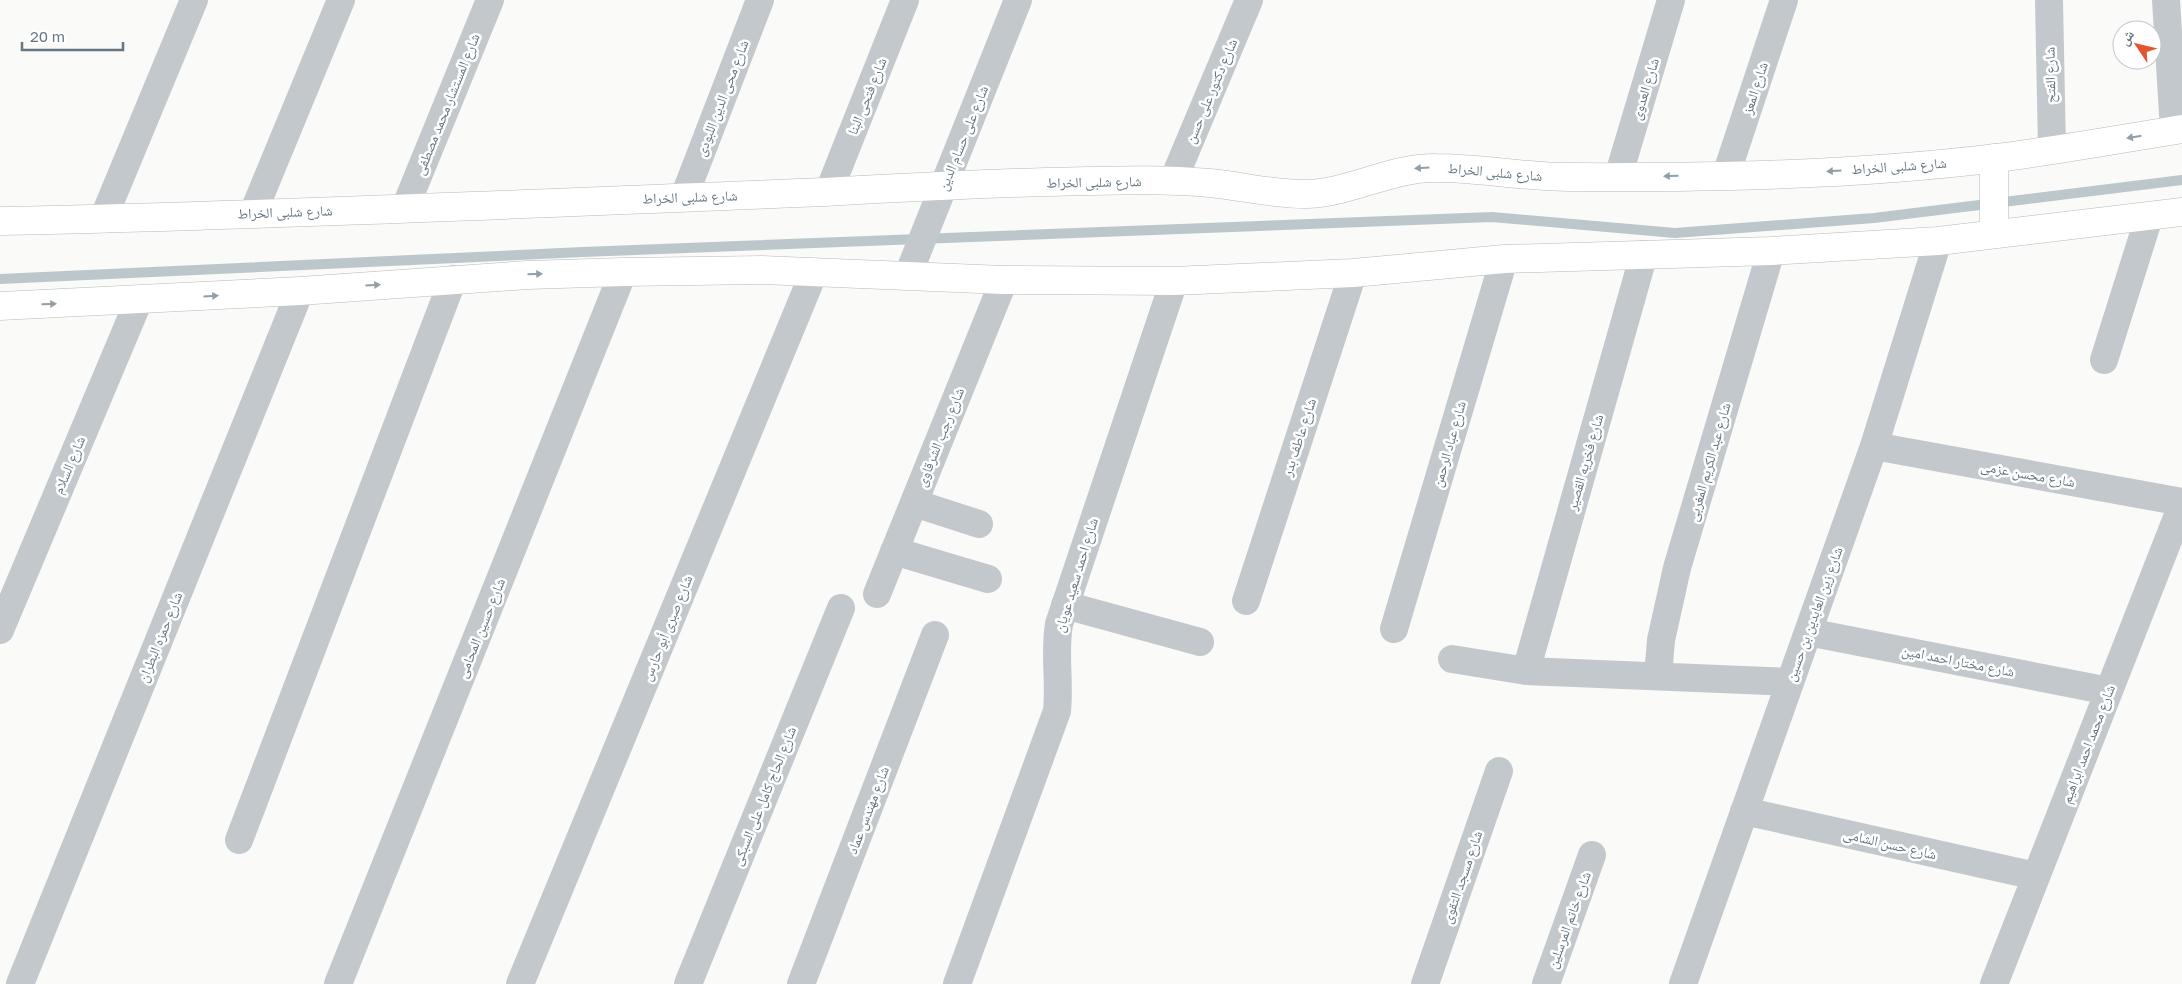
<svg xmlns="http://www.w3.org/2000/svg" width="2182" height="984" viewBox="0 0 2182 984" font-family="'Golos Text','Noto Naskh Arabic',sans-serif">
  <style>
    .lines { fill: none; stroke-linecap: round; stroke-linejoin: round }
    .stream { stroke: #bbc7cb; stroke-width: 10 }
    .secondary-casing { stroke: #b3babf; stroke-width: 29 }
    .street { stroke: #c3c8cc; stroke-width: 28 }
    .secondary { stroke: #fff; stroke-width: 28 }
    .oneway { fill: #939fa8 }
    .labels { text-anchor: middle; stroke-width: 5; stroke-linejoin: round; paint-order: stroke }
    .street-label { font-size: 14px; fill: #657683; stroke: #fff }
  </style>
  <rect width="100%" height="100%" fill="#fafaf8"/>
  <g class="lines">
    <path class="stream" d="M0,279l583,-27 909,-35 183,16 199,-15 308,-38"/>
    <g class="secondary-casing">
      <path id="secondary" d="M0,221c275,-6 550,-18 825,-29 73,-4 146,-8 220,-10 55,-1 110,-4 165,1 32,3 66,12 98,11 45,-2 84,-27 129,-26 44,0 87,9 132,9 142,1 287,-2 428,-19 62,-8 123,-19 185,-29
        M1994,234v-76
        M0,306l300,-15 228,-16 95,-3 139,-2 242,10 170,1 179,-8 151,-14 267,-8 167,-10 244,-29"/>
    </g>
    <path class="street" d="M2049,0l3,150
      M2166,0l8,130
      M1726,175l58,-175
      M1618,177l53,-177
      M1173,181l76,-181
      M829,191l76,-191
      M684,197l76,-197
      M405,208l85,-208
      M253,213l88,-213
      M103,219l91,-219
      M908,275l110,-275
      M2104,360l45,-143
      M1874,446l308,56
      M914,503l65,21
      M894,551l94,28
      M877,594l127,-314
      M1246,601l107,-328
      M1065,605l135,37
      M1394,629l110,-370
      M0,630l139,-330
      M1808,632l301,59
      M1452,659l74,12 264,11
      M1526,671l118,-417
      M1658,676l3,-36 16,-72 94,-317
      M1744,811l292,65
      M239,840l214,-561
      M20,984l280,-693
      M338,984l285,-712
      M520,984l294,-712
      M688,984l153,-376
      M801,984l134,-349
      M957,984l100,-273c3,-30 -3,-58 2,-87l115,-343
      M1425,984l74,-213
      M1546,984l46,-129
      M1683,984l191,-538 64,-205
      M1994,984l188,-479"/>
    <use href="#secondary" class="secondary"/>
  </g>
  <defs><path id="oneway-solid" d="M-6-.8H1V-3.2L6.5 0L1 3.2V.8H-6Z" transform="scale(1.25)"/></defs>
  <g class="oneway">
    <use href="#oneway-solid" transform="translate(2134 137) rotate(171)"/>
    <use href="#oneway-solid" transform="translate(1422 168) rotate(177)"/>
    <use href="#oneway-solid" transform="translate(1834 171) rotate(177)"/>
    <use href="#oneway-solid" transform="translate(1671 176) rotate(179)"/>
    <use href="#oneway-solid" transform="translate(535 274) rotate(-2)"/>
    <use href="#oneway-solid" transform="translate(373 285) rotate(-4)"/>
    <use href="#oneway-solid" transform="translate(211 296) rotate(-3)"/>
    <use href="#oneway-solid" transform="translate(49 304) rotate(-2)"/>
  </g>
  <g class="labels">
    <g class="street-label">
      <text transform="translate(2050 75) rotate(-91)" y="5">شارع الفتح</text>
      <text transform="translate(1755 88) rotate(-72)" y="5">شارع المعز</text>
      <text transform="translate(1645 89) rotate(-73)" y="5">شارع العدوى</text>
      <text transform="translate(1211 91) rotate(-67)" y="5">شارع دكتور على حسن</text>
      <text transform="translate(867 96) rotate(-68)" y="5">شارع فتحى البنا</text>
      <text transform="translate(722 98) rotate(-69)" y="5">شارع محى الدين اللبودى</text>
      <text transform="translate(447 104) rotate(-68)" y="5">شارع المستشار محمد مصطفى</text>
      <text transform="translate(963 138) rotate(-68)" y="5">شارع على حسام الدين</text>
      <text transform="translate(1899 166) rotate(-4)" y="5">شارع شلبى الخراط</text>
      <text transform="translate(1495 172) rotate(5)" y="5">شارع شلبى الخراط</text>
      <text transform="translate(1094 182) rotate(-1)" y="5">شارع شلبى الخراط</text>
      <text transform="translate(690 197) rotate(-2)" y="5">شارع شلبى الخراط</text>
      <text transform="translate(285 212) rotate(-2)" y="5">شارع شلبى الخراط</text>
      <text transform="translate(940 437) rotate(-68)" y="5">شارع رجب الشرقاوى</text>
      <text transform="translate(1299 437) rotate(-72)" y="5">شارع عاطف بدر</text>
      <text transform="translate(1449 444) rotate(-74)" y="5">شارع عباد الرحمن</text>
      <text transform="translate(1585 462) rotate(-74)" y="5">شارع فخريه القصير</text>
      <text transform="translate(1709 462) rotate(-74)" y="5">شارع عبد الكريم المغربى</text>
      <text transform="translate(69 465) rotate(-67)" y="5">شارع السلام</text>
      <text transform="translate(2028 474) rotate(10)" y="5">شارع محسن عزمى</text>
      <text transform="translate(1076 575) rotate(-73)" y="5">شارع احمد سعيد عويان</text>
      <text transform="translate(1814 614) rotate(-70)" y="5">شارع زين العابدين بن حسين</text>
      <text transform="translate(481 628) rotate(-68)" y="5">شارع حسين المحامى</text>
      <text transform="translate(667 628) rotate(-68)" y="5">شارع صبرى أبو حارس</text>
      <text transform="translate(160 637) rotate(-68)" y="5">شارع حمزه البطران</text>
      <text transform="translate(1958 661) rotate(11)" y="5">شارع مختار احمد امين</text>
      <text transform="translate(2088 744) rotate(-69)" y="5">شارع محمد احمد ابراهيم</text>
      <text transform="translate(764 796) rotate(-68)" y="5">شارع الحاج كامل على السبكى</text>
      <text transform="translate(868 810) rotate(-69)" y="5">شارع مهندس عماد</text>
      <text transform="translate(1890 844) rotate(13)" y="5">شارع حسن الشامى</text>
      <text transform="translate(1462 877) rotate(-71)" y="5">شارع مسجد التقوى</text>
      <text transform="translate(1569 920) rotate(-70)" y="5">شارع خاتم المرسلين</text>
    </g>
  </g>
  <g transform="translate(2137 45) rotate(305)"><circle r="24" fill="#ffffff" stroke="#c1c8cd"/>
  <path d="M0-4L9 19L0 12L-9 19Z" fill="#e4572e"/>
  <text y="-8" font-size="14" font-weight="bold" text-anchor="middle" fill="#657683">ش</text>
  </g>
  <path d="M22 42v8h101v-8" fill="none" stroke="#657683" stroke-width="2.5"/>
  <text x="30" y="42" font-size="15" fill="#657683" stroke="#ffffff" stroke-width="4" paint-order="stroke">20 m</text>
</svg>
